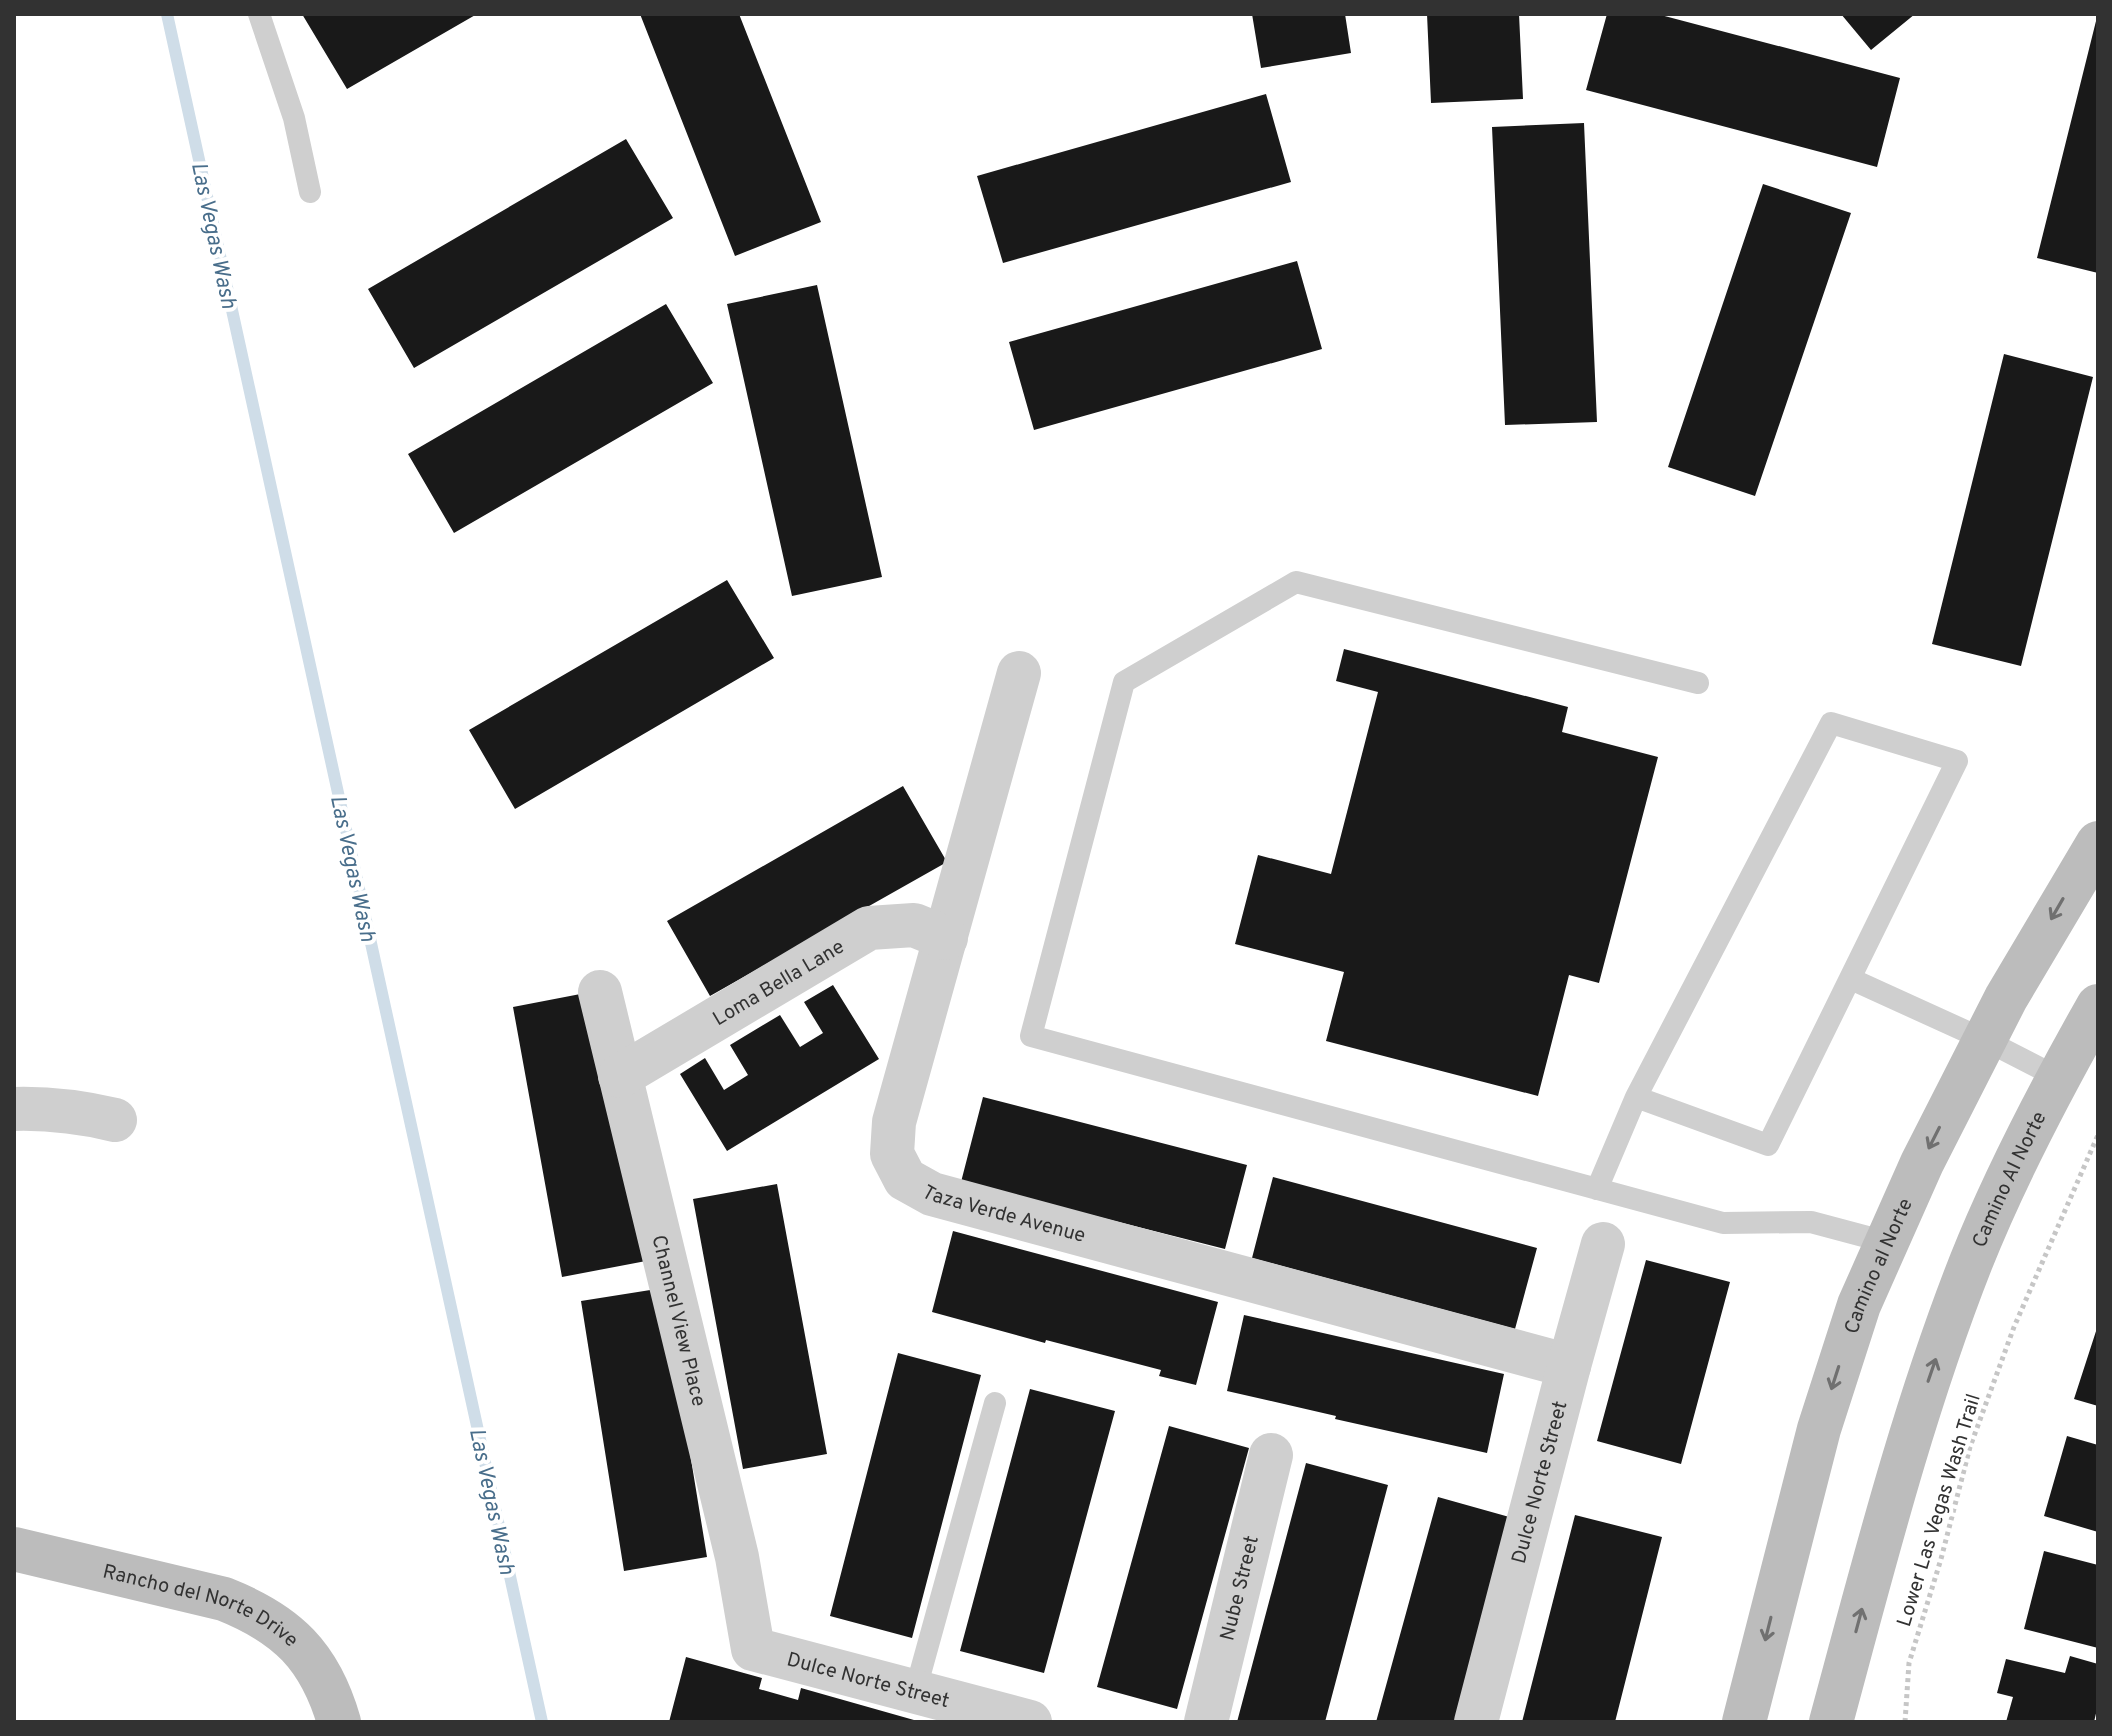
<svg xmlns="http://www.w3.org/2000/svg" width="2112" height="1736" viewBox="0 0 2112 1736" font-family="Overpass,sans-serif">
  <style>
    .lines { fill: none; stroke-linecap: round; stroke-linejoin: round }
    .stream { stroke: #cfdde8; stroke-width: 12 }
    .building { fill: #191919 }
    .path { stroke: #c6c6c6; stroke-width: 5; stroke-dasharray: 4 4; stroke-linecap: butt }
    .lane { stroke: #cfcfcf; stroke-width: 22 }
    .street { stroke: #cfcfcf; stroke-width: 44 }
    .secondary { stroke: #bcbcbc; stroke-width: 44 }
    .oneway { stroke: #707070 }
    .labels { text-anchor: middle; stroke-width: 8; stroke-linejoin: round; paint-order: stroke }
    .street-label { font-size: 20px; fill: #323232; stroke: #fff }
    .water-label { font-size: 22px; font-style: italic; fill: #496e8b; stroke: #fff }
  </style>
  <rect width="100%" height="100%" fill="#fff"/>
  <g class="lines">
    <path class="stream" d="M167,14l375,1708"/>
  </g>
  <path class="building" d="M302,14h175l-130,75z
    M640,14h99l82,208 -86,34z
    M1252,14h93l6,39 -90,15z
    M1427,14h92l4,85 -92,4z
    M1607,14h50l243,64 -23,89 -291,-77z
    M1841,14h74l-44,36z
    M2097,17h1v256l-61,-15z
    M1266,94l25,88 -288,81 -26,-87z
    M1584,123l13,299 -92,3 -13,-298z
    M626,139l47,79 -259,150 -46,-79z
    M1763,184l88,29 -96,283 -87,-29z
    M1297,261l25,88 -288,81 -25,-88z
    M817,285l65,292 -90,19 -65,-292z
    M666,304l47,79 -259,150 -46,-79z
    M2004,354l89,23 -72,289 -89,-22z
    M727,580l47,78 -259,151 -46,-79z
    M1344,649l224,58 -6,25 96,25 -59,226 -30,-8 -31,121 -212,-55 18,-69 -109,-28 23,-89 73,19 47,-182 -42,-11z
    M903,786l44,76 -237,134 -43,-75z
    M833,985l46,74 -152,92 -47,-77 25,-16 19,32 24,-15 -18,-30 50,-30 20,32 23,-14 -19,-31z
    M596,991l50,270 -84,16 -49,-270z
    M983,1097l264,68 -22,84 -264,-67z
    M1273,1177l264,71 -22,81 -263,-71z
    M777,1184l50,270 -84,15 -50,-270z
    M953,1231l265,71 -22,83 -37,-9 2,-6 -115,-30 -1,3 -113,-31z
    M1646,1260l84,22 -49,182 -84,-23z
    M663,1288l44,269 -83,14 -43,-270z
    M1244,1315l260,59 -17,79 -152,-34 1,-3 -109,-25z
    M2098,1325v81l-24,-7z
    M898,1353l83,22 -69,263 -82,-22z
    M1030,1389l85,22 -71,262 -84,-22z
    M1169,1426l80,22 -72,261 -80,-22z
    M2067,1436l31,9v87l-54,-16z
    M1306,1463l82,22 -63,237h-88z
    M1438,1497l82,23 -55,202h-89z
    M1575,1515l87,22 -47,185h-93z
    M2044,1551l54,14v83l-74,-19z
    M2070,1656l28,8v41l-4,17h-88l7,-25 -16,-4 9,-34 59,14z
    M686,1657l76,21 -3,11 39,11 3,-12 120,34h-252z"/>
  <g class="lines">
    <path class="path" d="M1905,1722l4,-59 32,-104 29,-112 44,-120 84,-192"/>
    <path class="lane" d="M259,14l35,104 16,74
      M1698,683l-402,-101 -172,100 -93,354 692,187 88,-1 75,20
      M1831,723l126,38 -189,384 -132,-48z
      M1851,979l134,61 74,38
      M1597,1189l39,-92
      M915,1692l80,-289"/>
    <g class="street">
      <path id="s1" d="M1019,673l-125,449 -2,32 13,25 27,15 637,172"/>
      <path id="s2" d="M600,992l137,565 16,92 277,73"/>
      <path id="s3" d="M620,1076l249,-148 45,-3 32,13"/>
      <path d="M14,1109c35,-1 67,3 101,11"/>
      <path id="s4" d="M1206,1722l65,-267"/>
      <path id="s5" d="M1476,1722l93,-356 34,-122"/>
    </g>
    <g class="secondary">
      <path id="s6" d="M14,1549l210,50c63,25 96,57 115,123"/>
      <path id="s7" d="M1744,1722l75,-293 40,-124 63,-142 84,-165 92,-155"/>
      <path id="s8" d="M1831,1722c42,-155 81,-310 140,-460 35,-88 80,-173 127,-256"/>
    </g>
  </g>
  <defs><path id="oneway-shaft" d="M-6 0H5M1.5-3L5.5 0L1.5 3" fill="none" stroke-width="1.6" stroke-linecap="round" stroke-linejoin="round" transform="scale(2)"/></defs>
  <g class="oneway">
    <use href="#oneway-shaft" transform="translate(2057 909) rotate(120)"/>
    <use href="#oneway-shaft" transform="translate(1934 1138) rotate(117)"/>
    <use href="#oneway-shaft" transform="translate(1932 1370) rotate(-71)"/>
    <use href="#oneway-shaft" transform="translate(1835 1378) rotate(108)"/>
    <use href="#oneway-shaft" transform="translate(1859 1620) rotate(-75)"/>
    <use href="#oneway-shaft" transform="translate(1768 1629) rotate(104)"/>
  </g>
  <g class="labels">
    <g class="street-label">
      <text dy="7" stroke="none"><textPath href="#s3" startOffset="184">Loma Bella Lane</textPath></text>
      <text dy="7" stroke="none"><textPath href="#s8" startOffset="572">Camino Al Norte</textPath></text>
      <text dy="7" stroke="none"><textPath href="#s1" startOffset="632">Taza Verde Avenue</textPath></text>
      <text dy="7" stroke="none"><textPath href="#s7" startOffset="476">Camino al Norte</textPath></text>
      <text dy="7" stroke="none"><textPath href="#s2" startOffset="338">Channel View Place</textPath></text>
      <text dy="7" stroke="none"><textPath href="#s5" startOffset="248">Dulce Norte Street</textPath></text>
      <text transform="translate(1938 1510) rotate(-73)" y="7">Lower Las Vegas Wash Trail</text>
      <text dy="7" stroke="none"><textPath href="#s4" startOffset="138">Nube Street</textPath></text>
      <text dy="7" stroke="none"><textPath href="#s6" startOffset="196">Rancho del Norte Drive</textPath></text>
      <text dy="7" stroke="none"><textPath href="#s2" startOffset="794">Dulce Norte Street</textPath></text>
    </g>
    <g class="water-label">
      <text transform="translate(215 235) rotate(78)" y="8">Las Vegas Wash</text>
      <text transform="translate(354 868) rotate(78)" y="8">Las Vegas Wash</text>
      <text transform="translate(493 1501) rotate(78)" y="8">Las Vegas Wash</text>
    </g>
  </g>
  <rect width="2112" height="1736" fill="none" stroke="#323232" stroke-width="32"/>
</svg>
